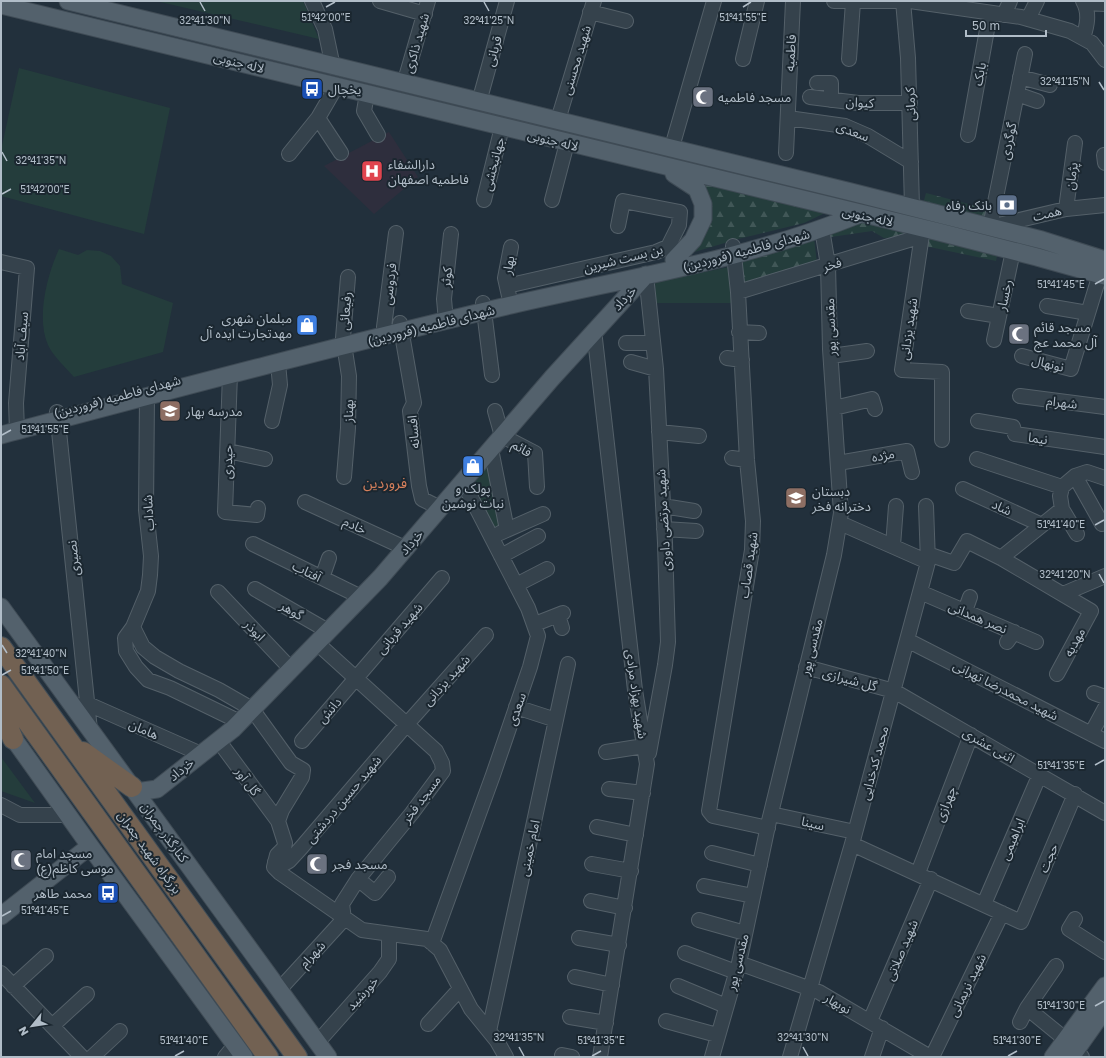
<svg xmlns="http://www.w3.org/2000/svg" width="1106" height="1058" viewBox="0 0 1106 1058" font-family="'Golos Text','Noto Sans Arabic',sans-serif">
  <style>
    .medical { fill: #2e2e3d }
    .forest { fill: url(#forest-firs) }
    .park { fill: #243d3c }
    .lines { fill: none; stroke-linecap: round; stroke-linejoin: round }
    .minor-casing { stroke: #546069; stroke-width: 16 }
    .major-casing { stroke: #3f4b55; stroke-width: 19 }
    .highway-casing { stroke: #414d56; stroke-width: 22 }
    .minor { stroke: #35424c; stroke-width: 14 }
    .major { stroke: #53616c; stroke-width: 17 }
    .highway { stroke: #726152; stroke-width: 20 }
    .ticks { fill: none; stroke: #b1bdc8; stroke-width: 1.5 }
    .labels { text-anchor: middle; stroke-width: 4; stroke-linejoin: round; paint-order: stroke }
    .street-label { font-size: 13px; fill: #b1bdc8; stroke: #1b2730 }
    .poi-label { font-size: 13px; fill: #b1bdc8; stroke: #1b2730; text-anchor: start }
    .neighbourhood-label { font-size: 14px; fill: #d7805c; stroke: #1b2730 }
    .ticks-label { font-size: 10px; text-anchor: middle; fill: #b1bdc8; stroke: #1b2730; stroke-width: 4; stroke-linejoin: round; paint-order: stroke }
  </style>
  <defs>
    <pattern id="forest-firs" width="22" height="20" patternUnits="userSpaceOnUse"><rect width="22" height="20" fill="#243d3c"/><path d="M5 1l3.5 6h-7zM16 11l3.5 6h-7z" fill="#415757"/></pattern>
  </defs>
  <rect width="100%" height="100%" fill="#22303c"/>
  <path class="medical" d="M389,132l29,45 -44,37 -50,-48z"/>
  <path class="forest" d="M691,179l134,34 -21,10 -66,16 -47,14 10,-14z
    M926,193l62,16 -2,11 -63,-16z
    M860,219l55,12 -6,6 -25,1 -12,-7 -41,6 -1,-9z
    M927,236l71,15 -2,10 -71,-15z
    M814,238l3,25 -74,23 -2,-26z"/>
  <path class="park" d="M156,1h147l16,38z
    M19,68l151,40 -26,126 -143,-38v-46z
    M59,249l19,6 9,-5 13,1 11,5 9,10 2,18 51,19 -10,49 -89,25c-8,-9 -21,-21 -26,-32 -12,-27 -1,-70 11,-96z
    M729,267l3,36h-76l-1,-21z
    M490,462l13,64 -11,5 -24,-49z
    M1,757l34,46 -34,-12z"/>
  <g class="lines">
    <g class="minor-casing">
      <path id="minor" d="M312,1l13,28 8,38
        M380,1l45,13
        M834,1h76l111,16 49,14 22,12 13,17
        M903,1l5,57 4,149
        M1085,3l20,1
        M590,12l36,9
        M1004,15l6,-14
        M1028,19l9,-18
        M1083,38c4,-12 7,-25 0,-37
        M1025,54l-35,173 76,-18 39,-4
        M743,59l14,-58
        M849,59l4,-57
        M1020,77l30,8
        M817,83h14v17
        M404,84l24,-83
        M336,87l-18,31 23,35
        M367,94l-3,17 14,24
        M1017,94l20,7
        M810,97l48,6h52
        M479,102l28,-101
        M788,118l57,8 23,10 43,26
        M558,120l36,-119
        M968,135l22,-122
        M672,147l42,-146
        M786,153l7,-152
        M289,154l29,-36
        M1104,155l1,8
        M484,200l18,-73
        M552,200l15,-57
        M1066,209l9,-66
        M923,228l-21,142 40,2v68
        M733,246l5,46 9,168 6,61 -1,29 -43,261 4,5 55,12
        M1,262l26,6 -11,135 1,28
        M646,275l10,94 9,174 3,99 -3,23 -16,88
        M507,286l149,-34 12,-5 11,-22 1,-13 -57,-11 -5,25
        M738,292l174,-53 11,-11
        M483,303l9,72
        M511,305l-6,-27 6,-31
        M1047,306l41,7
        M968,311l31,5
        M446,321l-2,-22 7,-65
        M400,323l14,80 -4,8 9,75 3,13 18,9
        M594,330l41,360 12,74 -47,293
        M739,332l20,1
        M385,336l-1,-9 12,-94
        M994,340l19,-89
        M626,343h27
        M831,356l36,-5
        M1022,356l49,13 29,-95
        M727,358l15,2
        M631,362l25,7
        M230,374l-5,138 32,3 1,-7
        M147,396l-1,114 5,46 -1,19 -2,16 -15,36 -8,11 1,13 10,16 12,13 22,8 70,34
        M1020,396l85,11
        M834,408l38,-9 3,10
        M495,411l7,25 33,17 2,34
        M57,412l33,318
        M272,421l8,-36 -2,-22
        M978,421l35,6 2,7 90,13
        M659,432l40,4
        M491,449l16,81
        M228,451l37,8
        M732,458l15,2
        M977,459l85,28
        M838,463l69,-12 5,21
        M1075,476l27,48
        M344,477l4,-49 1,-52 -6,-38 5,-61
        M963,489l79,36
        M305,502l100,46
        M663,506l31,5
        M926,506l2,56
        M1062,509l15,25
        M664,529l32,2
        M500,533l43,-19
        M253,544l108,53
        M893,546l3,-40
        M928,554l26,9 13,-22 34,17 90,53 -34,63
        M501,556l37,-20
        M1001,558l61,-49 -2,-13 2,-9 13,-11 12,-4 18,6
        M322,578l7,-20
        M516,585l31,-16
        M255,589l73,42
        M218,592l73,77
        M920,592l116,50
        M1063,594l42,-18
        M965,611l5,-14
        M558,615l4,13
        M535,624l28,-11
        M133,627l10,20 12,10 24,14 40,19 33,19 39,54 12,7 -1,7 -20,33 -4,11 7,22 -1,5 -7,7 -3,12 6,6 82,57 65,9 13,11 31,59 26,32 9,16
        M907,640l198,101
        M1007,642l7,-10
        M806,667l88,24 211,122
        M1094,693l11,4
        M81,705l7,-1 113,50
        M516,707l40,13
        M1091,734l14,-26
        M218,740l60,81
        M302,741l140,-163
        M606,752l38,-6
        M609,789l34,4
        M1,805l19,10h47
        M771,814l84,18
        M597,827l39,8
        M852,844l169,78 54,-128
        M712,853l48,12
        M275,862l7,3 7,-4 12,-13 106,-124 79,-89
        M592,864l39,7
        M918,873l53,-138
        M358,879l17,14 13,-16
        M704,886l49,10
        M591,901l34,7
        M984,904l56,-130
        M1075,919l-6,10 36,23
        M699,920l46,13
        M579,938l40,7
        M432,943l61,-168 37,-108 8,-31 -10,-28 -65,-126
        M685,953l51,19
        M739,963l80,29 111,65
        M1056,966l-29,42 38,31 17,18
        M1,973l81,84
        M575,977l37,8
        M13,986l33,-30
        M678,986l48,20
        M279,990l65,-71 -2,-15 16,-25 54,-66 31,-42 -1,-8 -6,-12 -119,-108
        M570,1017l36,6
        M666,1021l51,14
        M870,1021l61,-142
        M1020,1022l7,-14
        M428,1024l31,-34
        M52,1026l35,-32
        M489,1031l79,-367
        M317,1043l63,-71 9,-13v-24
        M562,1055l10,2
        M92,1057l28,-26
        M225,1057l10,-12
        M712,1057l27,-94 30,-142 65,-266 7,-42 -11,-164 -2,-84 -6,-36
        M790,1057l62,-213 76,-282 -88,-39
        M872,1057l10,-29
        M932,1057l70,-144"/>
    </g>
    <g class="major-casing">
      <path id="major" d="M68,1l779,190 195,49 63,20
        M1,5l938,227 98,25 68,19
        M674,174l23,15 6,15v15l-10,21 -19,20
        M1,435c170,-45 339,-90 510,-130 117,-27 238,-46 349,-91
        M1,607l327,450
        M6,728l84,118 154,211
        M136,792l21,-3 76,-60 147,-151 172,-200 94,-103
        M1,916l89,-70
        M1053,1057l52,-71
        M1071,1057l34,-48"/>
    </g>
    <g class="highway-casing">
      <path id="highway" d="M1,647l296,410
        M1,685l267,372
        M1,710l12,29
        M83,752l49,35"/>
    </g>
    <use href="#minor" class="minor"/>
    <use href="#major" class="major"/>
    <use href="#highway" class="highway"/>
  </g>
  <path class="ticks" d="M200,2l5,9M484,2l5,9M326,7l9,-5M743,7l8,-5M1099,82l5,8M2,152l5,9M2,194l9,-5M1095,284l9,-5M2,435l9,-5M1095,525l9,-5M1099,574l5,9M2,645l5,8M2,675l9,-5M1095,765l9,-5M2,916l9,-5M1095,1006l9,-5M519,1047l5,9M803,1047l5,9M175,1056l9,-5M592,1056l9,-5M1008,1056l9,-5"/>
  <defs>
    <g id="bus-square" transform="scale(1.15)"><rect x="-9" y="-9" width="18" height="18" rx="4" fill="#1a4fb4" stroke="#1b2730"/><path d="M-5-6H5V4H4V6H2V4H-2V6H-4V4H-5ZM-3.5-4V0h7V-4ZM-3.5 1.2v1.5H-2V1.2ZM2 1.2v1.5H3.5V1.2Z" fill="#fff"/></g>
    <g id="mosque-square" transform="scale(1.15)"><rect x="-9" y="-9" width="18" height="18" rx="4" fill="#6b7280" stroke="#1b2730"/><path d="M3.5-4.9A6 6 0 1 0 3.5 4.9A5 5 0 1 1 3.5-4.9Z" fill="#fff"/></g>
    <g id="hospital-square" transform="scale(1.15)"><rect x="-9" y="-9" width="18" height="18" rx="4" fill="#e0444e" stroke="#1b2730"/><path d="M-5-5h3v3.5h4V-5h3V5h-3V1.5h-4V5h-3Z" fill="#fff"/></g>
    <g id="bank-square" transform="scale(1.15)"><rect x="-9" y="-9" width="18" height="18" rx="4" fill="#5c6f8a" stroke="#1b2730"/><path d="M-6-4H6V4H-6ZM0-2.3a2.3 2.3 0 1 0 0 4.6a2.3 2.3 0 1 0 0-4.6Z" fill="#fff"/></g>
    <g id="shop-square" transform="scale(1.15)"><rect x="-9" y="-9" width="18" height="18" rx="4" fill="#3f7fe0" stroke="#1b2730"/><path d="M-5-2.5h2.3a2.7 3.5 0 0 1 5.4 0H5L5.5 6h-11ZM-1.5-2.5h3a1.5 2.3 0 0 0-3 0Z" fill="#fff"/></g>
    <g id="school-square" transform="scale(1.15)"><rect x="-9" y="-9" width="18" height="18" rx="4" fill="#8d6e63" stroke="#1b2730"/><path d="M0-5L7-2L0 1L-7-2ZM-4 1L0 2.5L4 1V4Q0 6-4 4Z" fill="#fff"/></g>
  </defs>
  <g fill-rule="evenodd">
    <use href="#bus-square" x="312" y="89"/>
    <use href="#mosque-square" x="703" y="97"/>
    <use href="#hospital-square" x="372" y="171"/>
    <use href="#bank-square" x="1007" y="205"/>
    <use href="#shop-square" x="307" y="325"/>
    <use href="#mosque-square" x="1019" y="334"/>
    <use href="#school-square" x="170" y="411"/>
    <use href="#shop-square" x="473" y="466"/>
    <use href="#school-square" x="796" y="498"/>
    <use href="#mosque-square" x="21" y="860"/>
    <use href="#mosque-square" x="317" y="864"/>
    <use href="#bus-square" x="108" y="893"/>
  </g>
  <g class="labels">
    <g class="street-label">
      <text transform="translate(416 43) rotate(-74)" y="5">شهید ذاکری</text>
      <text transform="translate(493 51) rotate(-74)" y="5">قربانی</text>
      <text transform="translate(790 53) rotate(-87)" y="5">فاطمیه</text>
      <text transform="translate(576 60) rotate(-73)" y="5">شهید محسنی</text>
      <text transform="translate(239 62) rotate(14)" y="5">لاله جنوبی</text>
      <text transform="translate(979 74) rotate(-79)" y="5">بابک</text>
      <text transform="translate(860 102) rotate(3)" y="5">کیوان</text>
      <text transform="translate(910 104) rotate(-92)" y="5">کرمانی</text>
      <text transform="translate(853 131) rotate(21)" y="5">سعدی</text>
      <text transform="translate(553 140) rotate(14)" y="5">لاله جنوبی</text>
      <text transform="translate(1008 141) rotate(-79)" y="5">گوگردی</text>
      <text transform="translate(493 164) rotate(-76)" y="5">جهانبخشی</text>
      <text transform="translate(1071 176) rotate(-82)" y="5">پژمان</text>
      <text transform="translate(1047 213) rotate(-13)" y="5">همت</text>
      <text transform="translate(868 216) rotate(13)" y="5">لاله جنوبی</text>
      <text transform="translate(746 250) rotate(-15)" y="5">شهدای فاطمیه (فروردین)</text>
      <text transform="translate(623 258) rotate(-14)" y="5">بن بست شیرین</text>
      <text transform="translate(832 264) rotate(-17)" y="5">فخر</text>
      <text transform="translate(508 265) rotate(-80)" y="5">بهار</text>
      <text transform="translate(446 277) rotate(-84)" y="5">کوثر</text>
      <text transform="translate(389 284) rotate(-83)" y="5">فردوسی</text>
      <text transform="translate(1004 295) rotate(-78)" y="5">رخسار</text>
      <text transform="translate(624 298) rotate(-47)" y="5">خرداد</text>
      <text transform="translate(345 311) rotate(-86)" y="5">رفیعائی</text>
      <text transform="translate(431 325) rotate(-14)" y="5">شهدای فاطمیه (فروردین)</text>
      <text transform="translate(830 327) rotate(-92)" y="5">مقدسی پور</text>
      <text transform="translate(908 329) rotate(-82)" y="5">شهید یزدانی</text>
      <text transform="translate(21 336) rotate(-85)" y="5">سیف آباد</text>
      <text transform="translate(1048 363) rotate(14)" y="5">نونهال</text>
      <text transform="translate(117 396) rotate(-15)" y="5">شهدای فاطمیه (فروردین)</text>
      <text transform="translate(1062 402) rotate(7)" y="5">شهرام</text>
      <text transform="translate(348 411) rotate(-89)" y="5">بهناز</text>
      <text transform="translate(413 432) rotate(-95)" y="5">افسانه</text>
      <text transform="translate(1038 438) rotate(8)" y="5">نیما</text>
      <text transform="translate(522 448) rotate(31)" y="5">قائم</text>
      <text transform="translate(883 455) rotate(-10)" y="5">مژده</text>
      <text transform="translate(227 462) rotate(-88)" y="5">حیدری</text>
      <text transform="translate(1002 507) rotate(25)" y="5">شاد</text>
      <text transform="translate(148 513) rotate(-93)" y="5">شاداب</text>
      <text transform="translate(663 520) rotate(-93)" y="5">شهید مرتضی داوری</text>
      <text transform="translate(355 525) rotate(25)" y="5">خادم</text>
      <text transform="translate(411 542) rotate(-49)" y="5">خرداد</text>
      <text transform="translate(73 558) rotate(-96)" y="5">نصیری</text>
      <text transform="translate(748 565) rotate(-82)" y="5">شهید قصاب</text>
      <text transform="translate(307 571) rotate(26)" y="5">آفتاب</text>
      <text transform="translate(292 610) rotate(30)" y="5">گوهر</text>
      <text transform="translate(978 617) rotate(23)" y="5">نصر همدانی</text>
      <text transform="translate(399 628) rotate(-49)" y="5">شهید قربانی</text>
      <text transform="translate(255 630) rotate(46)" y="5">ابوذر</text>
      <text transform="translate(1074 642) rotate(-62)" y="5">مهدیه</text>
      <text transform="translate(811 647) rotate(-76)" y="5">مقدسی پور</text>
      <text transform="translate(850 679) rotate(15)" y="5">گل شیرازی</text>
      <text transform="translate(446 680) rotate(-48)" y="5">شهید یزدانی</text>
      <text transform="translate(1006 690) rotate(27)" y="5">شهید محمدرضا تهرانی</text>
      <text transform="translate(637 694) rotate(82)" y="5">شهید بهزاد مرادی</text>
      <text transform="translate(516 709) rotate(-71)" y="5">سعدی</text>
      <text transform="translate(329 710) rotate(-49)" y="5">دانش</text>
      <text transform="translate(144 729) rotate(24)" y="5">هامان</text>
      <text transform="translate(989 745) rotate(30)" y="5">اثنی عشری</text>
      <text transform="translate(874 763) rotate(-75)" y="5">محمد کدخدایی</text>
      <text transform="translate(181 769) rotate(-39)" y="5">خرداد</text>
      <text transform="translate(248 781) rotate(53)" y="5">گل آور</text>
      <text transform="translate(343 799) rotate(-50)" y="5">شهید حسین دردشتی</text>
      <text transform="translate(421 799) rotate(-53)" y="5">مسجد فخر</text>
      <text transform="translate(945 804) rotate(-69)" y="5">چهرازی</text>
      <text transform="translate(813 823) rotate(13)" y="5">سینا</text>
      <text transform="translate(165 832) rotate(54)" y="5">کنارگذر چمران</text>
      <text transform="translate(1012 839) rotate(-67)" y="5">ابراهیمی</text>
      <text transform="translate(529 848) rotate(-78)" y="5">امام خمینی</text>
      <text transform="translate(150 852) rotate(54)" y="5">بزرگراه شهید چمران</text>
      <text transform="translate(1048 858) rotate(-67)" y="5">حجت</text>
      <text transform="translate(901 950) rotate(-67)" y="5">شهید صلاتی</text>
      <text transform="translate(312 954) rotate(-47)" y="5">شهرام</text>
      <text transform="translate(737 962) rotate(-76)" y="5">مقدسی پور</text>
      <text transform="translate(967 985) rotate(-64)" y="5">شهید نریمانی</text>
      <text transform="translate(362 993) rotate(-48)" y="5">خورشید</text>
      <text transform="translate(838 1003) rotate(30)" y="5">نوبهار</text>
    </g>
    <g class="poi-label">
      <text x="328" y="94">یخچال</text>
      <text x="718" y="102">مسجد فاطمیه</text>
      <text x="388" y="169">دارالشفاء<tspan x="388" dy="15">فاطمیه اصفهان</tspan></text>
      <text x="992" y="210" text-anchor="end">بانک رفاه</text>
      <text x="292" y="323" text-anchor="end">مبلمان شهری<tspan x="292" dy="15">مهدتجارت ایده آل</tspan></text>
      <text x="1034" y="332">مسجد قائم<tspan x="1034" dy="15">آل محمد عج</tspan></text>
      <text x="186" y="416">مدرسه بهار</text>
      <text x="473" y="493" text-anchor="middle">پولک و<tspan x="473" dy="15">نبات نوشین</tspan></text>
      <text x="812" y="496">دبستان<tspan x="812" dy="15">دخترانه فخر</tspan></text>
      <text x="36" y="858">مسجد امام<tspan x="36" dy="15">موسی کاظم(ع)</tspan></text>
      <text x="332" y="869">مسجد فجر</text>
      <text x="92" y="898" text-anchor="end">محمد طاهر</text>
    </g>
    <g class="neighbourhood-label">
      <text x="385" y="488">فروردین</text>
    </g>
  </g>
  <g class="ticks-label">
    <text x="326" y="21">51°42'00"E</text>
    <text x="743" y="21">51°41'55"E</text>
    <text x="205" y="24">32°41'30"N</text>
    <text x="489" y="24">32°41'25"N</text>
    <text x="1065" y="85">32°41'15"N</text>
    <text x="41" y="164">32°41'35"N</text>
    <text x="45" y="193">51°42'00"E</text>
    <text x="1061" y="288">51°41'45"E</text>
    <text x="45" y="433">51°41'55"E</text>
    <text x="1061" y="528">51°41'40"E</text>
    <text x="1065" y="578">32°41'20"N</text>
    <text x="41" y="657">32°41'40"N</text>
    <text x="45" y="674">51°41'50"E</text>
    <text x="1061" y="769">51°41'35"E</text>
    <text x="45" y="914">51°41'45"E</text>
    <text x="1061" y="1009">51°41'30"E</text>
    <text x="519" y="1041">32°41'35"N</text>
    <text x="803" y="1041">32°41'30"N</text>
    <text x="184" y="1044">51°41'40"E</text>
    <text x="601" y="1044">51°41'35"E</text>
    <text x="1017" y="1044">51°41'30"E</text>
  </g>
  <rect width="1106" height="1058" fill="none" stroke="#b1bdc8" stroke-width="4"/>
  <g transform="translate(32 1026) rotate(240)" stroke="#1b2730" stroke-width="3" paint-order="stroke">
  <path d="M0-3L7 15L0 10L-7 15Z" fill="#b1bdc8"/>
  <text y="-6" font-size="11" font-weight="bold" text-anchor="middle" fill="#b1bdc8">N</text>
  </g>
  <path d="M966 30v6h80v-6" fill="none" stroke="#b1bdc8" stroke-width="2"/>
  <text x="972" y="30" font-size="12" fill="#b1bdc8" stroke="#1b2730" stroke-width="3" paint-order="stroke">50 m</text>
</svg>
